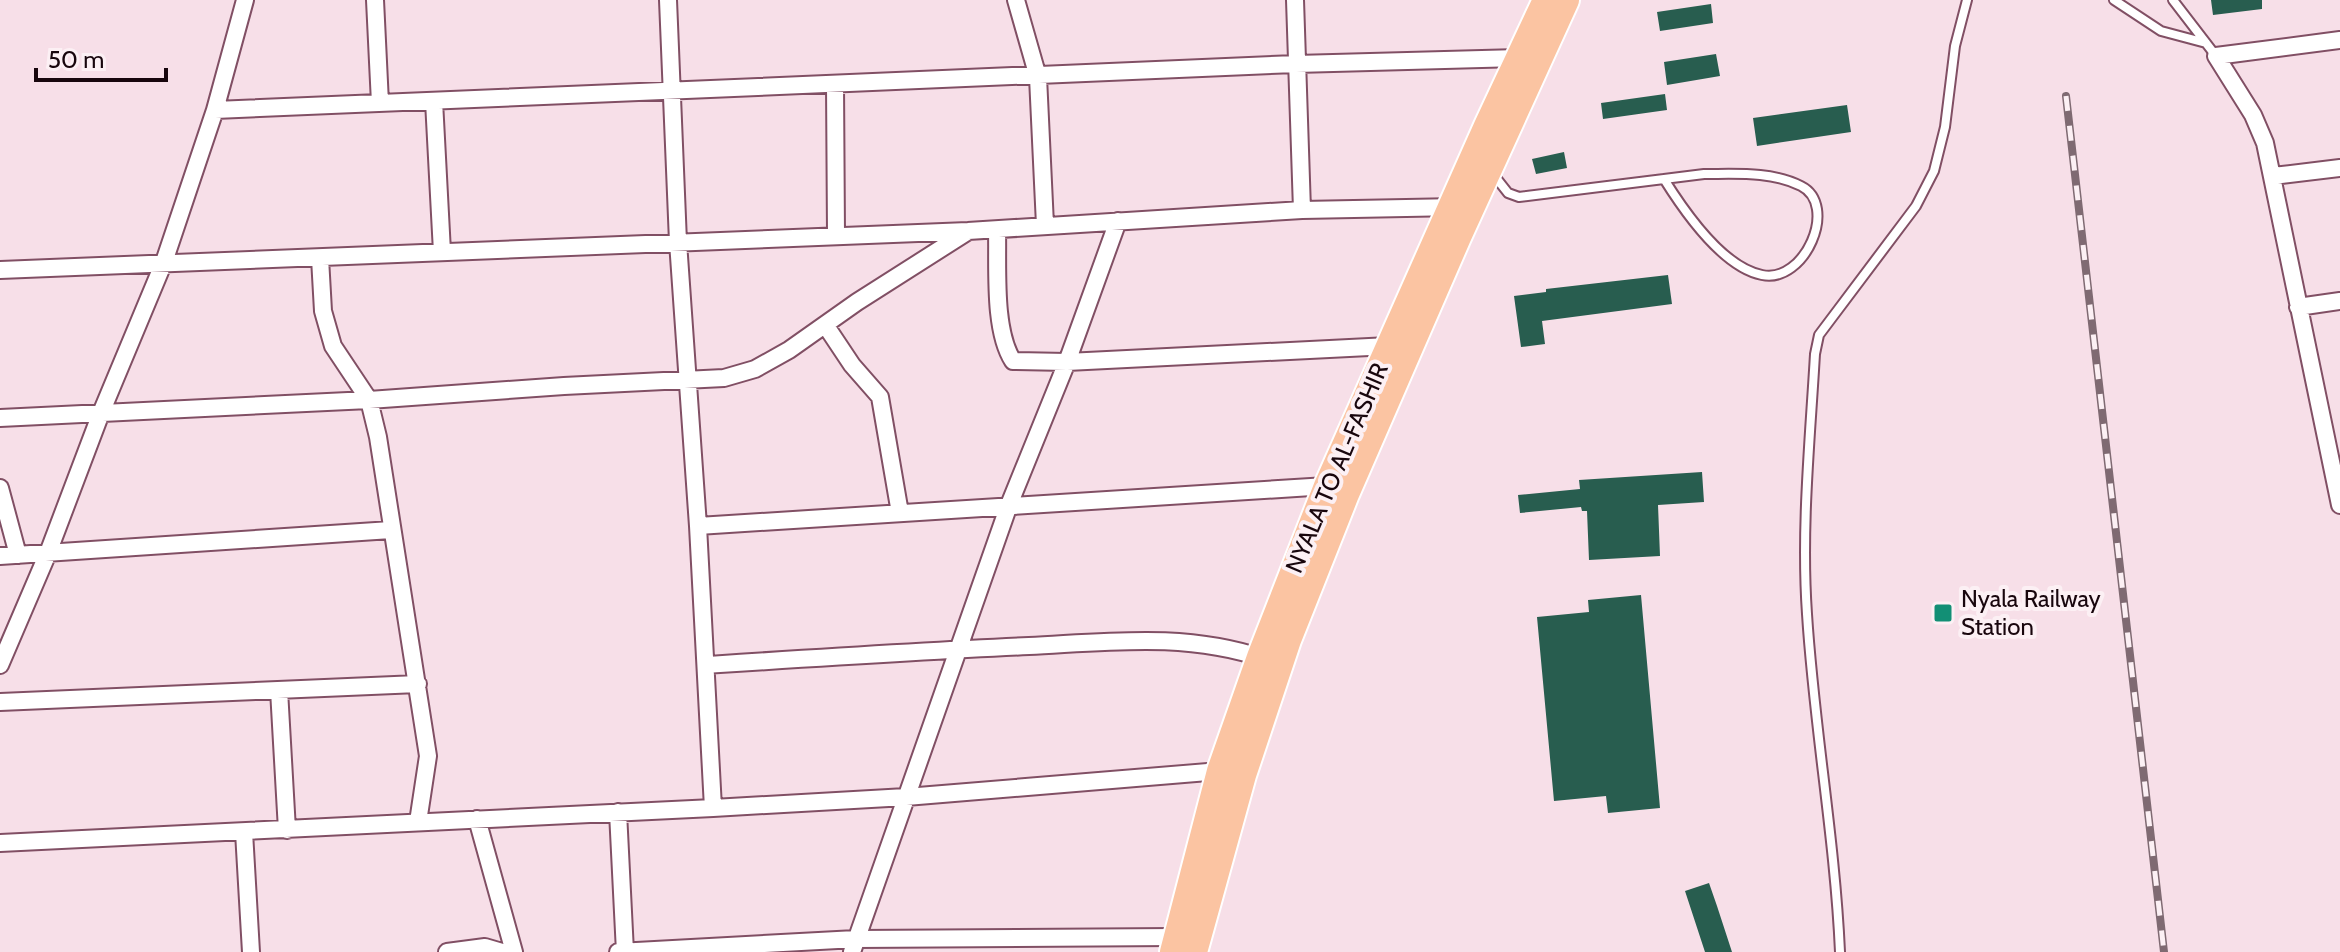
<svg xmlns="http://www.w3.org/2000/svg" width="2340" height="952" viewBox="0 0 2340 952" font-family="Cabin,sans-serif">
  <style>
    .building { fill: #285d4f }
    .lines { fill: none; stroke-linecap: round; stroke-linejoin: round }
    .service-casing { stroke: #814f64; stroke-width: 12 }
    .minor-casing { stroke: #814f64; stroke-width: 20 }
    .trunk-casing { stroke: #fff; stroke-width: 30 }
    .service { stroke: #fff; stroke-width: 8 }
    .minor { stroke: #fff; stroke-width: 16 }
    .trunk { stroke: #fbc4a2; stroke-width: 26 }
    .rail-casing { stroke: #7f6a72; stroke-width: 8 }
    .rail { stroke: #fcf0f4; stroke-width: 5; stroke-dasharray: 15; stroke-linecap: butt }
    .poi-dot { fill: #128f75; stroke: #fcf0f4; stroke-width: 3 }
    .labels { text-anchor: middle; stroke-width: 8; stroke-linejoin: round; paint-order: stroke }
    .street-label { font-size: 24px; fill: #18060d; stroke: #fcf0f4 }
    .poi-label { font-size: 24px; fill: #18060d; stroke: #fcf0f4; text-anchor: start }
  </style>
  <rect width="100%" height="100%" fill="#f7dfe8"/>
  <path class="building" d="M2211,0h51v9l-49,6z
    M1711,4l2,19 -53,8 -3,-19z
    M1716,54l4,22 -53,9 -3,-23z
    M1665,94l2,16 -64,9 -2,-16z
    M1847,105l4,27 -94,14 -4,-28z
    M1564,152l3,16 -31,6 -4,-15z
    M1668,275l4,29 -130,17 3,23 -24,3 -7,-51 32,-4v-3z
    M1702,472l2,30 -46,3 2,51 -71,4 -2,-49h-5l-1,-4 -61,6 -2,-18 62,-6 -1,-9z
    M1641,595l19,213 -52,5 -2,-17 -52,5 -17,-184 52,-5 -1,-12z
    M1709,883l8,23 15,46h-27l-20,-61z"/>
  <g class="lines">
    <g class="service-casing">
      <path id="service" d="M2114,0l47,31 45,12
        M2173,0l43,56
        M1493,174l15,19 11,4 145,-18
        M1704,174c31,0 68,-3 97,12 38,19 4,98 -39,89 -40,-8 -78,-64 -98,-96z
        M1840,952c-5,-113 -26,-225 -33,-338 -6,-86 3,-173 8,-260l4,-19 97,-129 18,-35 11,-44 10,-81 12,-46"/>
    </g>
    <g class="minor-casing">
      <path id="minor" d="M375,0l5,103
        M668,0l10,242 20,284 15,282
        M1016,0l22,77 7,148
        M1295,0l7,210
        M2340,40l-124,16 37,59 12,28 75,362
        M835,84l1,150
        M434,101l8,151
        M215,110l1081,-46 223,-6
        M2273,176l67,-8
        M997,230c1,37 -4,100 16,131l54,1 322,-16
        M320,258l3,53 10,35 36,54 9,37 50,319 -10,66
        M0,270l968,-39 334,-21 156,-3
        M2298,307l42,-6
        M826,326l26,39 28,32 20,116
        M0,418l369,-18 195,-14 160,-8 31,-9 34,-19 68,-48 110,-70
        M0,488l18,67
        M698,526l629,-40
        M0,556l391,-26
        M0,665l48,-112 53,-140 63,-151 51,-152 30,-110
        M706,665c108,-7 215,-14 323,-19 81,-4 158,-14 236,13
        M279,690l8,140
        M0,702l418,-18
        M618,812l7,140
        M477,819l37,133
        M244,832l7,120
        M0,843l713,-35 193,-11 314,-26
        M447,952l38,-5 17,5
        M618,952l238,-13 320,-2
        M852,952l157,-447 58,-143 51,-141"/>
    </g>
    <g class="trunk-casing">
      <path id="trunk" d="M1173,952l47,-181 40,-114 67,-171 160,-360 59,-126
        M1194,952l49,-177 45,-135 58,-146 112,-257 108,-237"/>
    </g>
    <use href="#service" class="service"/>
    <use href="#minor" class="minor"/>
    <use href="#trunk" class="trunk"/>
    <g class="rail-casing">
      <path id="rail" d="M2066,96l98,856"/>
    </g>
    <use href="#rail" class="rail"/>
  </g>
  <rect class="poi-dot" x="1933" y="603" width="20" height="20" rx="4"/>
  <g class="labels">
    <g class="street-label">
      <text transform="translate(1337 468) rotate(-67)" y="8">NYALA TO AL-FASHIR</text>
    </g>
    <g class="poi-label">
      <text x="1961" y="607">Nyala Railway<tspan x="1961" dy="28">Station</tspan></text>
    </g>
  </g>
  <path d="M36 68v12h130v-12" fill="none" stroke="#18060d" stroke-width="4"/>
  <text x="48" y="68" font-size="24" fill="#18060d" stroke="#fcf0f4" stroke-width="6" paint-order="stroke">50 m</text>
</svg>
